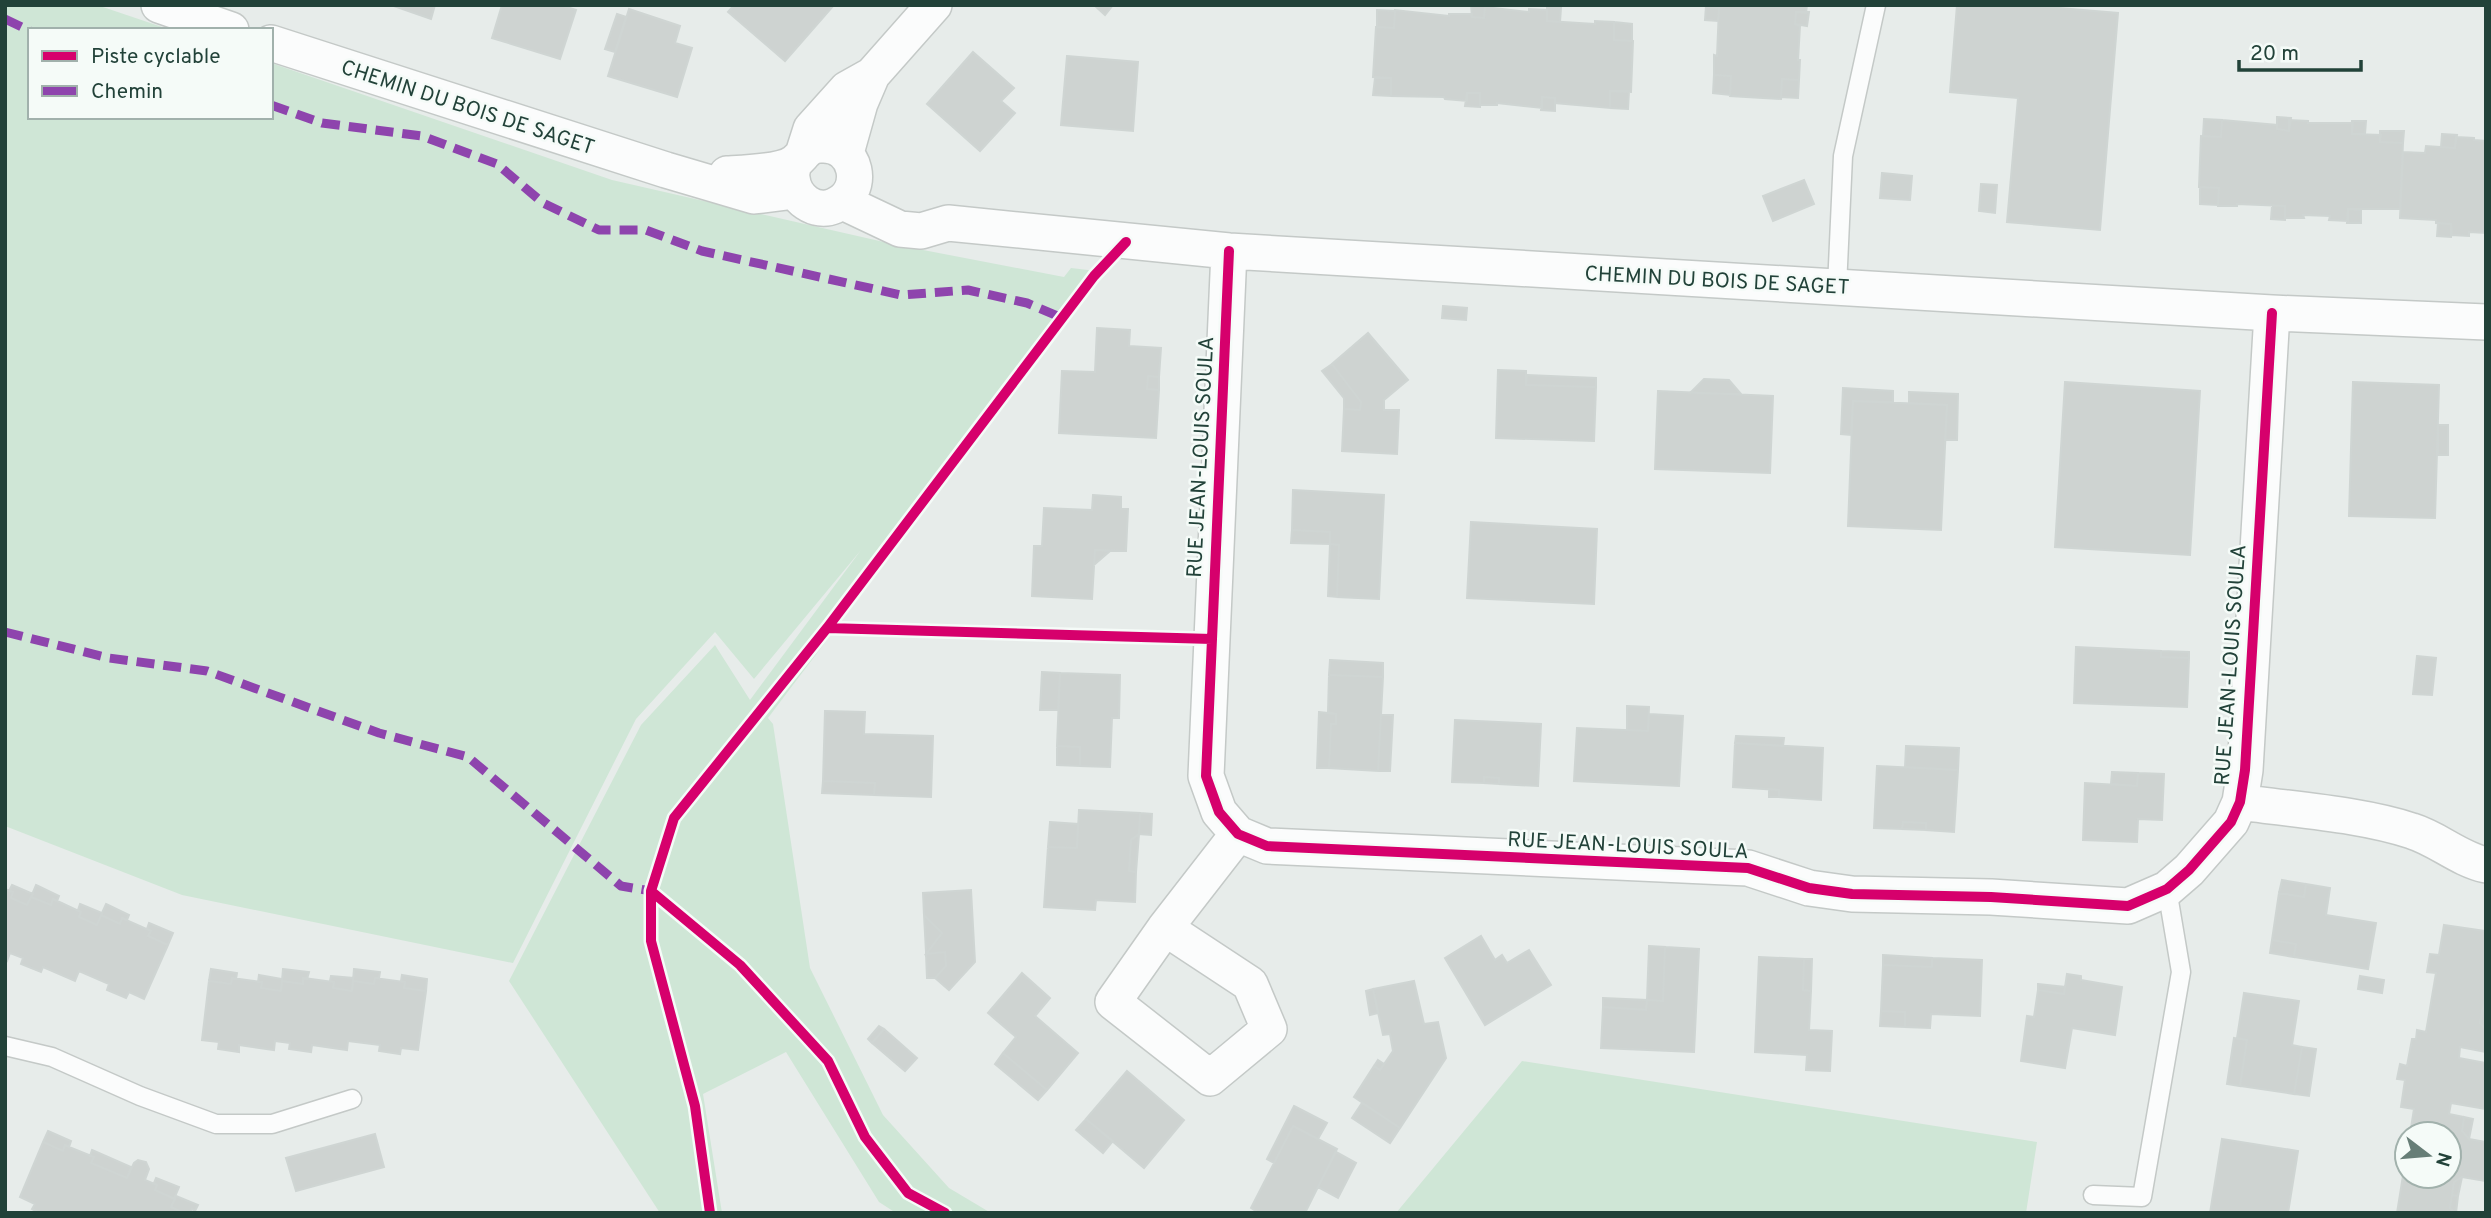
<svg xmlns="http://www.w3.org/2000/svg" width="2491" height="1218" viewBox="0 0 2491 1218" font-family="Overpass,sans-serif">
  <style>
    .green { fill: #cfe6d6 }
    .building { fill: #ced3d1; stroke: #cfd5d3; stroke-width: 2 }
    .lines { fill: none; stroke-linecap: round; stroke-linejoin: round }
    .lane-casing { stroke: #c4c9c7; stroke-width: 21 }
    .street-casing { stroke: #c4c9c7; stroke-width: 38 }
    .lane { stroke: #fbfcfc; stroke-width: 18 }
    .street { stroke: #fbfcfc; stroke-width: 35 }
    .quiet { stroke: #8e44ad; stroke-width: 9; stroke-dasharray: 18 9; stroke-linecap: butt }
    .cycleway-casing { stroke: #f5fbf8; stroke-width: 15 }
    .cycleway { stroke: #d6006c; stroke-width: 10 }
    .labels { text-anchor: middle; stroke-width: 5; stroke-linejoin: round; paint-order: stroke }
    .street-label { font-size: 21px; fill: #224239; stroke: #f5fbf8 }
  </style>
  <rect width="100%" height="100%" fill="#e7ecea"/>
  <path class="green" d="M5,5h92l74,25h-141v87h241v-54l341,117 285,65 167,32 7,-9 34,4 -337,446 5,6 37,244 73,147 66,73 42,25h-95l-17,-11 -93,-150 -83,42 19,119h-62l-151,-232 132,-256 74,-80 35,55 111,-150 -107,129 -39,-47 -79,87 -123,244 -331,-68 -177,-69z
    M1522,1061l515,81 -11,71h-630z"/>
  <path class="building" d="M391,5h44l-4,14z
    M502,5h58l16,5 -16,49 -68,-21z
    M734,5h100l-49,56 -57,-49z
    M1094,5h19l-8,10z
    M1471,5h14l-1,13 -12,-1z
    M1708,5h99l-1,8 -10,-1 -1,12 5,2 -2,34h2l-1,20 -17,-1 -1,20 -51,-3 1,-20 -17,-1v-20l3,1 2,-48 -11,-1z
    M1957,5h67l94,8 -18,217 -93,-8 11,-124 -68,-6z
    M1706,6l13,2 -1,13 -13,-1z
    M1485,7l44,5v-3l18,1v11l48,3v-3l19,1v18l19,1 -2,51 -21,-1v17l-55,-5v-5l-13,-1v11l-45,-5v2h-17v-12h-13v8l-22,-2 -1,-2 -53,-1v-18l-18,-1 3,-50 18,1 1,-18 54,6v-2h22l1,3 12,1z
    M1547,7l14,1 -1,14 -13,-1z
    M629,9l51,17 -5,17 17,5 -15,49 -69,-21z
    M1377,10l18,1 -1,17 -17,-1z
    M1796,12h13l-2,14 -12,-2z
    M617,14l9,3 -11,35 -10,-3z
    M1614,22l18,2v17l-18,-1z
    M973,52l41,36 -13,13 14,12 -35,38 -53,-47z
    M1067,56l71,6 -5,69 -72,-6z
    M1714,75l17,1 -1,19 -17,-2z
    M1375,78h16v18l-18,-1z
    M1782,79l17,1 -1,18 -17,-1z
    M1610,91h19l-1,18 -18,-1z
    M1467,93h13v14l-15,-1z
    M1542,97l13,1v13l-14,-1z
    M2277,117l14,1 -2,13 -12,-2z
    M2204,119l18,1 -1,17 -18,-1z
    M2222,120l55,5v4l12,2v-11l19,1v2h45l-1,11 29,1 -1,7 23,1 -3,66h-52v12l-19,-1 1,-4 -27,-1 1,3h-19v-12l-48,-2v2h-19l1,-18 -20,-1 2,-51 20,1z
    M2352,121h14l-1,13h-13z
    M2380,131h24l-1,12 -23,-1z
    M2442,134l15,1 -2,13 -14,-1z
    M2456,137l18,1v2l12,1v92l-17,-1v4l-17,-1 -1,-11 -15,-1v-3l-36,-2 3,-66 22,1 1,-7 29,2z
    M1882,173l30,3 -2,24 -30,-2z
    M1804,180l10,24 -41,17 -10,-25z
    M1981,184l16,1 -2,28 -16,-2z
    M2200,187l19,1 -1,17 -18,-1z
    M2272,206h13v14l-14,-1z
    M2348,209l13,1v13h-14z
    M2438,223l13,1v13l-14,-1z
    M1443,306l24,2 -1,12 -24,-2z
    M1097,328l33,2 -1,16 32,2 -2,29 -11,-1 -1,13 12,1 -3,48 -97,-5 3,-62 33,1z
    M1368,333l40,47 -24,20v10h15l-2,44 -55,-3 2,-42 16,1 1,-8 -29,-38z
    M1332,364l29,38 -1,8 -16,-1v-11l-22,-27z
    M1498,370l28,1v14l70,2 -2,54 -98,-3z
    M1527,375l69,3v9l-70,-2z
    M1148,376l11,1v13l-12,-1z
    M1704,379l25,1 12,14 -51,-1z
    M2065,382l135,9 -10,164 -135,-8z
    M2353,382l86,3 -4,133 -86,-2z
    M1843,388l50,3v11l-40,-1 -2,34 -10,-1z
    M1658,391l115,5 -3,77 -115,-4z
    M1909,392l49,2 -1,46h-12l2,-35 -38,-2z
    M1853,401l94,4 -6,125 -93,-4z
    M2438,425h10v30h-10z
    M1293,490l91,5 -5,104 -42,-2 2,-52 -9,-1v-12l-38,-2z
    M1093,495l28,2v12h7l-2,42 -31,-1 -3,49 -60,-3 2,-50h8l2,-38 48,2z
    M1471,522l126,7 -3,75 -127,-6z
    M1292,530l38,2v12l-39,-1z
    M1330,544l9,1 -2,52 -9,-1z
    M1095,550l15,1 -16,14z
    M2076,647l85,4v6l28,1 -2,49 -113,-4z
    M2161,651l28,1v6l-28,-1z
    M2417,656l19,2 -4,37 -19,-1z
    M1330,660l53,3v14l-54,-2z
    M1042,672l18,1 -2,37h-18z
    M1060,673l60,2 -1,43h-7l-2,49 -30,-1v-19l-23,-1z
    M1329,675l54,2 -5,94 -49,-3 2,-44h5v-10l-8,-2z
    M1627,706l22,1 -1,24 -21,-1z
    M825,711l40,1 -1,22 69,2 -2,61 -57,-2 1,-12 -52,-2z
    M1319,712l17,2v10h-5l-2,44h-12z
    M1649,714l34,2 -4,70 -105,-5 3,-53 71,3z
    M1381,715h12l-3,56h-12z
    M1455,720l86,4 -3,62 -39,-2v-6l-15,-1v6l-32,-1z
    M1736,736l48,2 -1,8 -48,-3z
    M1735,743l88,5 -2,52 -42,-3v-7l-46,-3z
    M1057,746l23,1v19l-23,-1z
    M1906,746l53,2 -1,22 -53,-3z
    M1877,766l81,4 -4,62 -28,-2v-7l-23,-1 -1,7 -28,-1z
    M2112,772l26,1 -1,13 -26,-2z
    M2138,773l26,1 -2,46 -24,-1 -1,23 -54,-2 2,-57 52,3z
    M1484,777l15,1v6l-15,-1z
    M823,781l52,2 -1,12 -52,-2z
    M1769,789l10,1v7h-10z
    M1079,810l61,3 -1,21 -8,6 -2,31 7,1 -1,30 -39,-2 -1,10 -51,-3 4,-60 29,1z
    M1140,813l12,1 -1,21 -12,-1z
    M1050,822l28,2 -1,24 -29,-1z
    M1903,822l23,1v7l-24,-1z
    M1139,834l-3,38 -7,-1 2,-31z
    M2282,880l24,4 -2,13 -25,-4z
    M2306,884l24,4 -4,27 50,8 -8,46 -74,-12 2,-13 -24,-4 7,-47 25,4z
    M12,885l21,9 -6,11 -16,-7 2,-6 -4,-1z
    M36,885l23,11 -2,5 -4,-2 -2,6 -20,-8z
    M5,889l8,3 -2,6 16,7 4,-8 20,8 2,-6 28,13 -2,5 18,8 4,-10 19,9 2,-6 29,13 -3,5 20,9 -24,54 -15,-7 -3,6 -19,-8 2,-6 -30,-13 -4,10 -32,-14 -2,5 -20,-8 2,-6 -13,-5 -3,8 -2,-1z
    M971,890l4,72 -26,28 -14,-12 11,-12 -1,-14 -19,2 16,-21 -18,-18 -1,-22z
    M80,904l22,9 -5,12 -18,-8 2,-5 -3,-2z
    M106,904l23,11 -2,5 -5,-2 -2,6 -19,-9z
    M924,915l18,18 -16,21v-2z
    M149,923l24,10 -5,12 -20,-9 3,-5 -4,-2z
    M2444,925l42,6v65l-6,27 6,7v22l-26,-5 -1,11 27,5v46l-35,-6 -2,11 15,3 -2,14 7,8 17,3v39l-24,-4 -8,5 -4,26 4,5h-57l9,-56 -9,-1 3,-18 7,1v37h42v-42h-39l4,-25 -13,-2 4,-27 -8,-1 3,-15 7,2 5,-27h4l1,-9 9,2 10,-59 -9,-1 3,-18 9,1z
    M1481,936l14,24 7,-5 5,8 22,-13 22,35 -66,40 -40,-67z
    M2272,940l24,4 -2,13 -24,-4z
    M1649,946l16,1 -2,54 -16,-1z
    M1665,947l34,2 -5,103 -93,-4 2,-41 43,3 1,-10 16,1z
    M945,952l1,14 -11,12h-8l-1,-24z
    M1883,955l49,3v9l-49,-2z
    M1759,957l45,2 -1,31 8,1 -2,39 23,1 -2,40 -24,-1 1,-15 -52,-3z
    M1932,958l50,2 -2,56 -49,-2 -1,14 -25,-1v-15l-24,-1 2,-46 49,2z
    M1804,959h8l-1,32 -8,-1z
    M211,969l26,4 -1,6 -4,-1 -1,6 -22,-3z
    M283,969l26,3 -2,7 -4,-1v6l-21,-3z
    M354,969l26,3 -1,6h-4l-1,6 -21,-3z
    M1022,973l28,25 -15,18 43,37 -31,37 -44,-37 13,-16 -28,-24z
    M2067,974l14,2v4l41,7 -7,48 -43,-7 -7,40 -44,-7 6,-45 7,1 4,-27 26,4z
    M259,975l23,4 -1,12 -20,-3 1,-6h-4z
    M402,975l25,4 -1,12 -22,-3 1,-6 -4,-1z
    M331,976l22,2 -1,13 -19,-3 1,-6 -4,-1z
    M2360,976l24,4 -2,13 -24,-4z
    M232,978l30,4 -1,6 20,3 1,-10 21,3v-6l31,4 -1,6 19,3 1,-10 21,3 1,-6 30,4 -1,6 22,3 -8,59 -17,-2 -1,6 -21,-3 1,-6 -32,-4 -1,9 -35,-5 -1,7 -22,-3 1,-6 -15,-2 -1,9 -35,-5v7l-21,-3 1,-7 -17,-2 7,-59 22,3z
    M1414,981l10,43 14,-2 8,36 -46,70 -46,-31 20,-31 6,4 13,-19 -3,-17 -7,1 -10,-46z
    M2038,984l27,3 -1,7 -26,-4z
    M1373,989l5,24 -8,2 -4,-24z
    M2244,993l55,8 -7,44 10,2 -8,47 -54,-8 7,-46 -10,-2z
    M1603,998l44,2 -1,10 -43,-3z
    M2482,1010l4,1v19l-6,-7z
    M1881,1011l24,1v15l-25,-1z
    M879,1026l5,3 -12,14 -4,-4z
    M884,1029l33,29 -12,13 -33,-28z
    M2234,1038l13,2 -7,46 -13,-2z
    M2302,1047l14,2 -7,47 -15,-2z
    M1003,1053l44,37 -9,10 -43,-36z
    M1378,1060l6,4 -4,6 -6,-4z
    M1127,1071l57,49 -40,48 -58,-49z
    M1362,1103l38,25 -10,15 -38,-25z
    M1294,1106l33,17 -9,16 -25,-13 -19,37 -7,-4z
    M2464,1117l9,2 -4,20 -7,-8z
    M1086,1119l27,22 -10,12 -27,-23z
    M1293,1126l44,23 -32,64h-46l-8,-5z
    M48,1131l23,10 -2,6 -4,-2 -2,6 -20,-9z
    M375,1134l9,33 -88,24 -10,-33z
    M2222,1139l76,12 -10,62h-78z
    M43,1142l20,9 2,-6 4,2 25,10 -3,6 36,15 7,-15 4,-3 8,2 3,7 -4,11 12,5 -2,5 20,9 -4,8 13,6h-144l-8,-4 3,-5 -15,-7z
    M92,1150l39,17 -4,11 -36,-15 3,-6 -4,-1z
    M1336,1152l20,11 -18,35 -20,-11z
    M2462,1177l-4,19 -6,-1 2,-13z
    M156,1178l23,9 -5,12 -19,-9 2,-5 -3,-2z
    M2452,1195l6,1 -2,17 -6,-5z
    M176,1196l22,9 -3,6 -3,-2 -2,4h-6l-13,-6z"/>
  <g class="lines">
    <g class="lane-casing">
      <path id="lane" d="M1837,287l6,-131 33,-151
        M5,1046l47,11 88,39 76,28h56l80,-25
        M2093,1195l49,2 39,-225 -14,-83"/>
    </g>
    <g class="street-casing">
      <path id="street" d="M159,5l72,25
        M271,43l395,127 88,26 41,-5
        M804,151l7,-22 36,-40 25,-14
        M846,153l14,-50 12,-28 62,-70
        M727,174c17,-1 55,-2 68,-12 9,-7 12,-17 26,-17 36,-2 47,47 13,61 -19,8 -40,-7 -42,-28 -1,-5 1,-10 2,-15
        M843,202l57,27 21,2 27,-8 281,28 1043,62 214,9
        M1229,251l-23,525 13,36 19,22 29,12 481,22 61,20 43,6 139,3 137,9 39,-17 22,-19 42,-48 9,-20 5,-32 27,-457
        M2240,802c54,8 121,12 172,29 26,8 47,28 74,34
        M1165,928l85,56 19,45 -59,49 -97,-76 52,-74 73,-94"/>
    </g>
    <use href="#lane" class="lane"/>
    <use href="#street" class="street"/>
    <path class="quiet" d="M5,19l25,12
      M271,105l51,18 100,13 75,28 46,39 56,27h47l56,21 199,44 67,-5 59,13 35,15
      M5,632l104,26 98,13 172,62 89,24 153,129 30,5 5,4"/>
    <g class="cycleway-casing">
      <path id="cycleway" d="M1229,251l-23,525 13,36 19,22 29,12 481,22 61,20 43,6 139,3 137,9 39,-17 22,-19 42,-48 9,-20 5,-32 27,-457
        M827,628l385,11
        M651,891l89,74 88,96 37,76 43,56 37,20
        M710,1213l-15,-107 -44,-165v-50l23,-73 153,-190 267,-352 32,-34"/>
    </g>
    <use href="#cycleway" class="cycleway"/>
  </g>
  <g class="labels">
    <g class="street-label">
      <text transform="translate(468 107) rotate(18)" y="7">CHEMIN DU BOIS DE SAGET</text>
      <text transform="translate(1717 280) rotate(3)" y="7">CHEMIN DU BOIS DE SAGET</text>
      <text transform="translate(1200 457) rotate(-87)" y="7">RUE JEAN-LOUIS SOULA</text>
      <text transform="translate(2230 665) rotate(-86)" y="7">RUE JEAN-LOUIS SOULA</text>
      <text transform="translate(1628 845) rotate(3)" y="7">RUE JEAN-LOUIS SOULA</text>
    </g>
  </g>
  <rect width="2491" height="1218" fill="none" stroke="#224239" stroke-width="14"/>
  <rect x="28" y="28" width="245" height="91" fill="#f5fbf8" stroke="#a1b1ac" stroke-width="2"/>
  <rect x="42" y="51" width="35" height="10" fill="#d6006c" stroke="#a1b1ac" stroke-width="2"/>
  <text x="91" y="63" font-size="21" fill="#224239">Piste cyclable</text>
  <rect x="42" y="86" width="35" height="10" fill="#8e44ad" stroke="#a1b1ac" stroke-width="2"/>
  <text x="91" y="98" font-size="21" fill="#224239">Chemin</text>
  <g transform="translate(2428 1155) rotate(106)"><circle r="33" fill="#f5fbf8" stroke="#a1b1ac" stroke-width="2"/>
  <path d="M0-5L12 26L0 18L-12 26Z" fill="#677e77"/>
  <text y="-10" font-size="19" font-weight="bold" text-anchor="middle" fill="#224239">N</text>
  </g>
  <path d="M2239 60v10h122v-10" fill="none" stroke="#224239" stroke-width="3.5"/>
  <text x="2250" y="60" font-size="21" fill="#224239" stroke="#f5fbf8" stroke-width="5" paint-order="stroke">20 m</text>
</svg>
